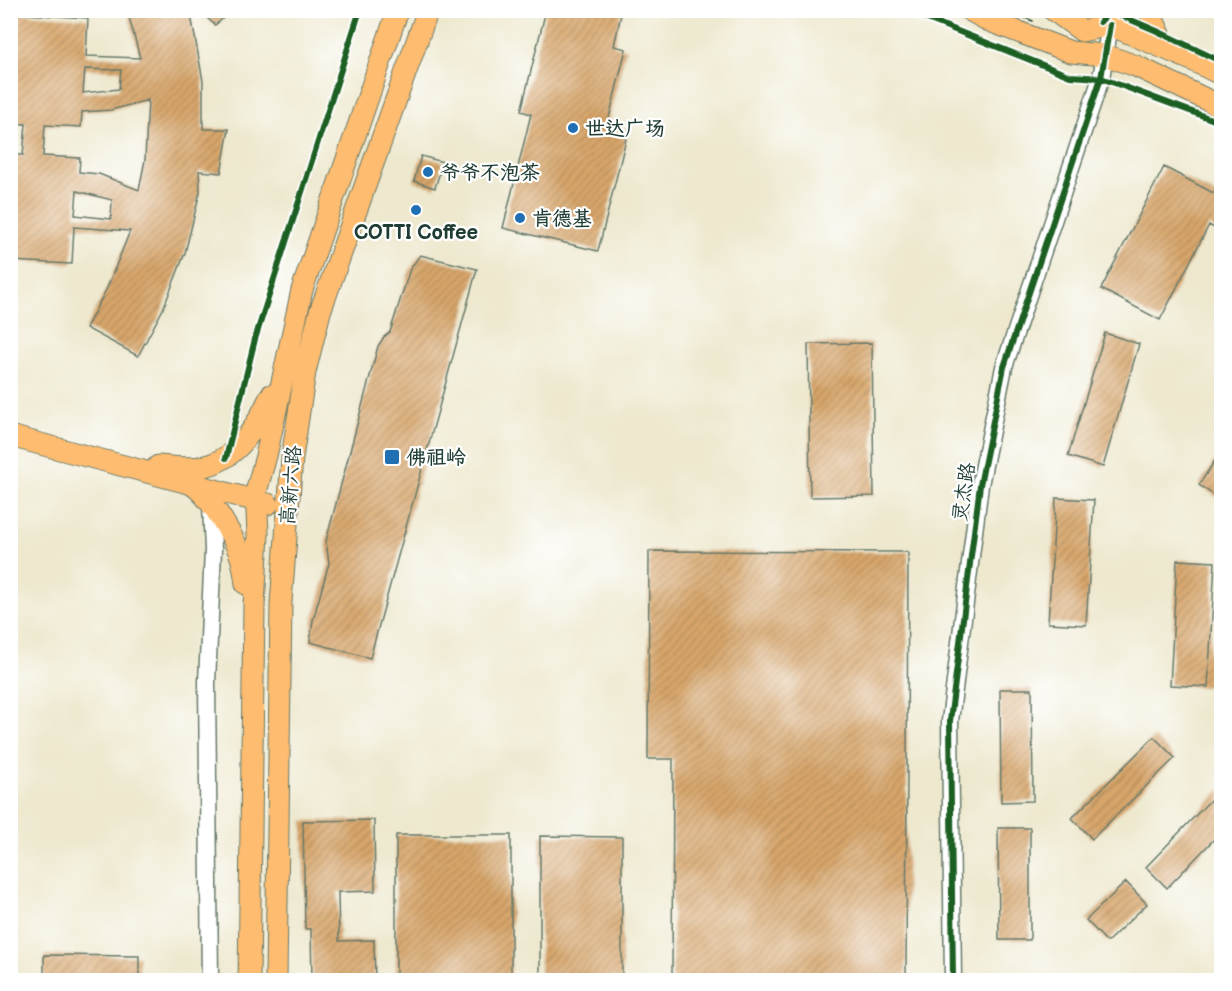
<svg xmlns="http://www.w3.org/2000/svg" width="1232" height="991" viewBox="0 0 1232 991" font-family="'Balsamiq Sans','LXGW WenKai TC',sans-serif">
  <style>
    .building { fill: url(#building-hatch); fill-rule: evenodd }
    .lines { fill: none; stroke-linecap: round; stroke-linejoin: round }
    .minor-casing { stroke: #67796a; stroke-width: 19 }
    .major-casing { stroke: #67796a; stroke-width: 23 }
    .minor { stroke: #fff; stroke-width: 16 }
    .major { stroke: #fdbc6f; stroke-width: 21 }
    .tram { stroke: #1f3d34; stroke-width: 1.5 }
    .cycleway-casing { stroke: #fff; stroke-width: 10 }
    .cycleway { stroke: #1b5e20; stroke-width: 6 }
    .poi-dot { fill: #1f6fb2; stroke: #fff; stroke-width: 2 }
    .labels { text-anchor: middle; stroke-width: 4.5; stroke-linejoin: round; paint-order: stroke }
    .poi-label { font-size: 20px; font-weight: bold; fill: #1f3d34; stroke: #fff; text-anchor: start }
    .street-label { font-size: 20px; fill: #1f3d34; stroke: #fff }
  </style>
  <defs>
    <pattern id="building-hatch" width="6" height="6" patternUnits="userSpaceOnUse" patternTransform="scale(1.5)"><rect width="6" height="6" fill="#d8a66b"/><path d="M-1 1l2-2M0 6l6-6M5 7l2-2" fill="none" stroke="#af8859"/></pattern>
  </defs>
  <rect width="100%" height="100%" fill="#fff"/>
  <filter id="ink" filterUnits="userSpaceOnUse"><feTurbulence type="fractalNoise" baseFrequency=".0167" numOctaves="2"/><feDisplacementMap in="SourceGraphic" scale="12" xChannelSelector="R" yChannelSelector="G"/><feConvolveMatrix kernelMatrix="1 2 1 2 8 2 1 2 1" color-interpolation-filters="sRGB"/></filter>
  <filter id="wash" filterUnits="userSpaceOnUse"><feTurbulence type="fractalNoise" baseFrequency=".008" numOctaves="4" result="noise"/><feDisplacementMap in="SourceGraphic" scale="24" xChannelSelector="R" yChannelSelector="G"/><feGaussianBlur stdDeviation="1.35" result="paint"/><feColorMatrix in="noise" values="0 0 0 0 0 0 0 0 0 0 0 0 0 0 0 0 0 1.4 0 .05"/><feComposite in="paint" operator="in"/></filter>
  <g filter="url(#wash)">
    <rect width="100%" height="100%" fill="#ede8ce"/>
    <g id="blocks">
      <path class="building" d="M127,10h63l13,71v48h26l-8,44 -22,-2 1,21 -15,61 -22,56 -25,47 -52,-28 21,-40 23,-57 -56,-4 -2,37 -62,-3v-106h13l3,-31 -16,-1v-110l78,5 -2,38 54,2zM85,69l36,1 -2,19 -36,4zM148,100l-3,60 -6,30 -40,-16 -20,-2 1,-14 -37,-2 2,-31 36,2 1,-15 29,-2zM77,191l35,9 -1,19 -36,-4z
        M198,10h35l-18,15z
        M546,10h76l-8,36 12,3 -19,77 21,5 -30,120 -95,-23 28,-114 -10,-3z
        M421,156l22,6 -8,26 -21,-7z
        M1164,167l57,30v35l-12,-7 -49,95 -59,-31z
        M420,255l57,14 -107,389 -60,-16 3,-22 16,-57 -3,-22 52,-195 6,-9 6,-5 20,-63z
        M1105,333l34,11 -36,123 -35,-11z
        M872,343l2,153 -64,1 -2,-153z
        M1221,451v49l-22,-15z
        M1056,498l38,2 -8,125 -38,-2z
        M649,551l259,1 -2,429h-234l1,-222h-25z
        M1177,560l38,2 -7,125 -38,-2z
        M1000,689h32l1,112 -32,1z
        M1154,737l21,21 -83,81 -20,-21z
        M1221,789v43l-54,56 -21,-21z
        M374,820l1,71 -37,1 1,49 35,-1 1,41h-63l-1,-52h-6l-2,-108z
        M998,828h32v112h-31z
        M396,835h115v146h-115z
        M540,836l82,1v144h-82z
        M1126,882l21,22 -40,38 -21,-22z
        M44,955l95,1v25h-95z"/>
    </g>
  </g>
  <g filter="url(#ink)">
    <use href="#blocks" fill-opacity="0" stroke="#67796a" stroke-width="1.5"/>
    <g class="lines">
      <g class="minor-casing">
        <path id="minor" d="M210,980l-3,-298 6,-132 -2,-46
          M953,980l-3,-259 30,-236 24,-118 97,-289 9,-53"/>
      </g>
      <g class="major-casing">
        <path id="major" d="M969,10l18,10 84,32 34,3 31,11 86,41
          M1053,10l29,21 28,-6 84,36 28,14
          M1149,10l14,31 11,9
          M1110,11v14l14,-15
          M10,436l258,68
          M158,466c14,1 33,4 47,0 34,-8 53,-42 66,-71
          M193,485c17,11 44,56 49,76 2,7 3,15 4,23
          M249,980l5,-374 4,-72 -2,-42 10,-36 36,-166 96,-280
          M276,980l5,-377 11,-145 13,-86 15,-60 108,-302"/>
      </g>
      <use href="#minor" class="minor"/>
      <use href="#major" class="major"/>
      <path class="tram" d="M1005,10l28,11
        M816,12l1,-2"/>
      <g class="cycleway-casing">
        <path id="cycleway" d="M905,10l165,66 31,2 121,45
          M1100,22l10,-11 47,20 65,31
          M226,458l29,-119 105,-329
          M953,980l-3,-259 30,-236 24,-118 97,-289 9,-53"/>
      </g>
      <use href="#cycleway" class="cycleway"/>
    </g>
  </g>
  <g class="poi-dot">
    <circle cx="573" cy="128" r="6"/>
    <circle cx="428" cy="172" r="6"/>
    <circle cx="416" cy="210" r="6"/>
    <circle cx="520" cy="218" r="6"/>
    <rect x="384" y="449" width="16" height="16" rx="3"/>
  </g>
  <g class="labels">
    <g class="poi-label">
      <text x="585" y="135">世达广场</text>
      <text x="440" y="179">爷爷不泡茶</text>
      <text x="532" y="225">肯德基</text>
      <text x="416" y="239" text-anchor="middle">COTTI Coffee</text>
      <text x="406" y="464">佛祖岭</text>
    </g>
    <g class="street-label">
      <text transform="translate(290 485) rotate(-85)" y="7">高新六路</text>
      <text transform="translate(963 492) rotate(-81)" y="7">灵杰路</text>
    </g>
  </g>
  <rect width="1232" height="991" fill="none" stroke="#fff" stroke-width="36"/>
</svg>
